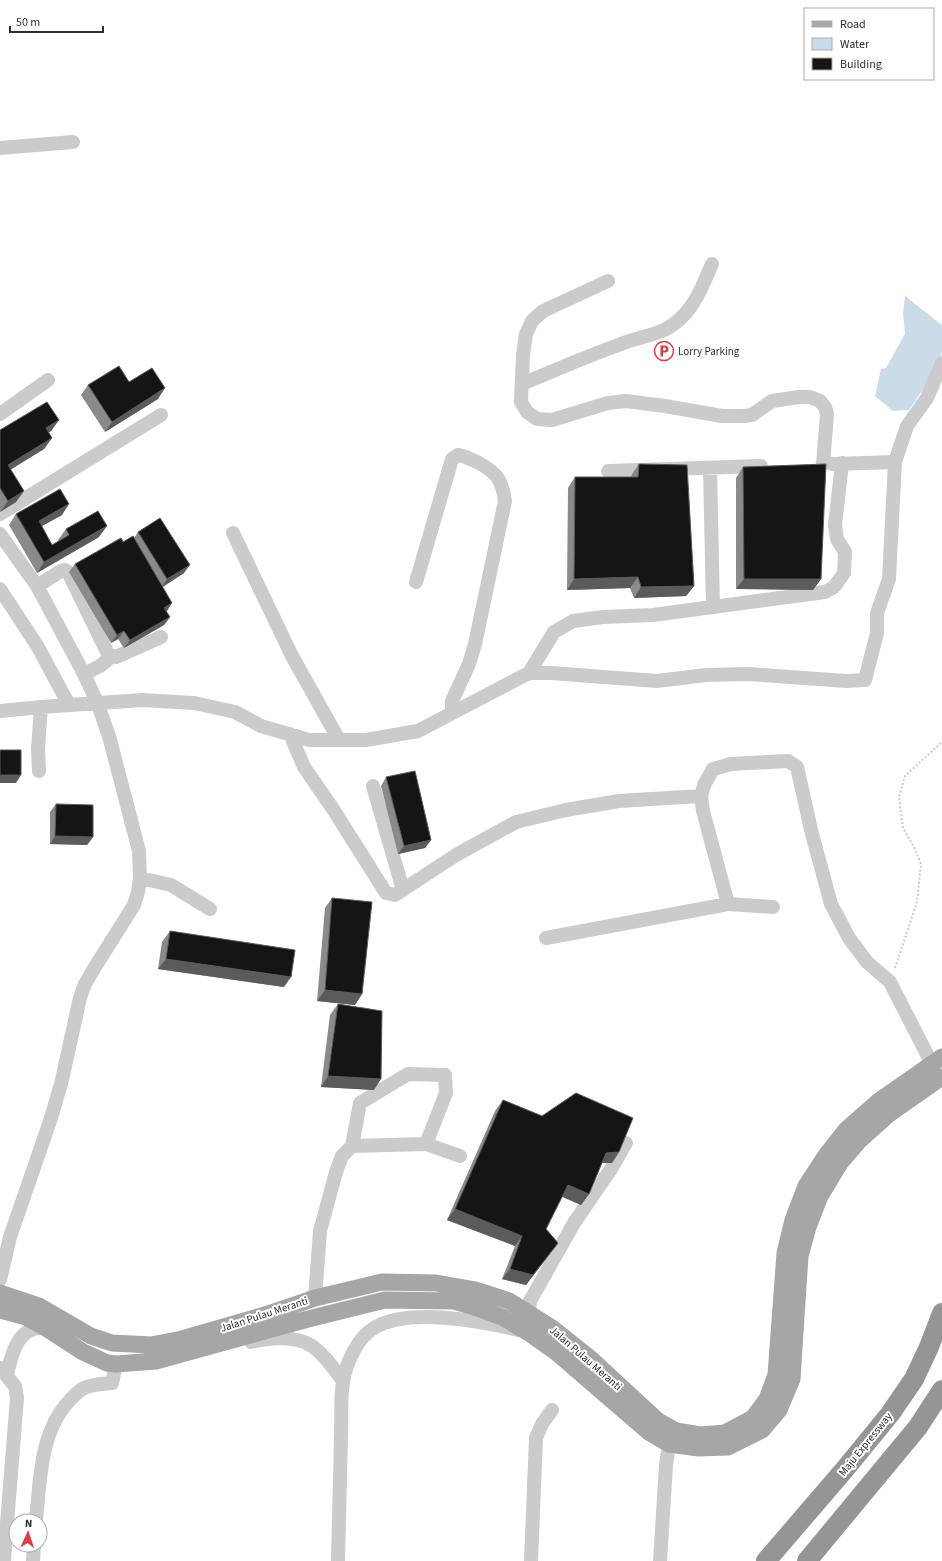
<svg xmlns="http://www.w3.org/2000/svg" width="942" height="1561" viewBox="0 0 942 1561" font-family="'Source Sans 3',sans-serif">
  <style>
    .water { fill: #cbdce9 }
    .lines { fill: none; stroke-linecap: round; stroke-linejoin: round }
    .path { stroke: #cbcbcb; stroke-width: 2; stroke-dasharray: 2 2; stroke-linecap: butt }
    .minor { stroke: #cbcbcb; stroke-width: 14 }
    .major { stroke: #a6a6a6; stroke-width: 17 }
    .highway { stroke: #959595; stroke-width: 20 }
    .wall { fill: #8a8a8a }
    .shaded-wall { fill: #5b5b5b }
    .building { fill: #151515; stroke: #5b5b5b }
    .labels { text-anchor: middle; stroke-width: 4; stroke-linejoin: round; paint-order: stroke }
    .poi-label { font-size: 11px; fill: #2e2e2e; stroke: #fff; text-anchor: start }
    .street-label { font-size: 11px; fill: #2e2e2e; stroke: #fff }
  </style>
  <rect width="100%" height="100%" fill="#fff"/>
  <path class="water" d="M905,296l37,29v27l-9,23 -24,35 -16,1 -18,-15 6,-27 5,-1 19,-34 -2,-20z"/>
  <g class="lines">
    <path class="path" d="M895,968l22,-66 4,-38 -7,-17 -11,-19 -4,-31 6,-21 37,-34"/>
    <path class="minor" d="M0,148l73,-6
      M608,281l-65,30 -11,10 -6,13 -3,21 -2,47 6,10 10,7 15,1 56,-17 18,-2 39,5 57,10h22l8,-1 20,-14 27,-4h11l10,4 5,6 2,7 -4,50
      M522,384c33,-14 66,-28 99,-40 24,-10 41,-7 61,-27 15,-15 22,-35 30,-53
      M0,414l48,-34
      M832,464l63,-2 12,-36 20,-28 15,-35
      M710,468l3,139
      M608,471l153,-5
      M0,514l161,-99
      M233,533l59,123 47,84
      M0,534l37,52 47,88 13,28 12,34 30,115 1,27 -2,14 -4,13 -39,62 -10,17 -5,14 -19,86 -11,37 -40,116 -10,43
      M416,582l36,-123 6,-4c8,1 14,5 21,8 18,10 23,17 26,38l-30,143 -6,20 -17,37v12
      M37,586l24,-15 4,-1 3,2 40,82 8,3 45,-20
      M0,589l38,58 31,58
      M529,673l25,-41 19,-11 30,-4 50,-2 172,-23 9,-5 10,-14 1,-21 -8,-13 -2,-14 7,-62
      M84,674l16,-8 12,-10
      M0,711l41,-4 101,-7 52,3 41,9 26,14 48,14h57l52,-9 111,-58h22l106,8 49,-6 43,-1 97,7 19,-1 12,-47v-20l12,-34 6,-117
      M290,734l14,33 29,42 53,84 9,2 61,-40 60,-33 50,-12 53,-9 82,-5 3,-11 9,-16 18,-5 57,-3 9,6 15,67 19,70 18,34 18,24 23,20 42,82
      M39,771l-1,-22 3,-42
      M373,786l30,104
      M701,796l2,15 25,93
      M140,878l31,7 39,24
      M546,938l182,-34 45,3
      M352,1146l8,-43 48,-29 37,1 1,18 -20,51
      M315,1298l5,-67 16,-59 6,-16 10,-10 74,-2 34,12
      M529,1312l1,-11 4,-7 40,-71 37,-54 15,-26
      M251,1342c18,-4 44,-7 61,4 13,9 22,23 31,35
      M0,1368l15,18 2,12 -13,163
      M7,1374c4,-15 8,-39 26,-45 4,-1 9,-1 13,-1
      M36,1521c4,-41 4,-90 34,-121 4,-4 9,-10 14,-12 9,-4 19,-4 28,-5l4,-19
      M33,1561l1,-16
      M338,1561c1,-42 2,-83 3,-125 1,-18 -1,-37 2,-54 3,-19 15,-45 31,-54 34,-21 107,-7 144,2
      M531,1561l5,-123 6,-14 10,-14
      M660,1561l6,-96 3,-21"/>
    <path class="major" d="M0,1293l39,13 52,30 21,7 39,2 31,-6 86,-25 47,-16 67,-16 54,1 40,7 33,11 43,27 40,32 66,61 18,10 24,4 25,-2 28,-15 14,-19 9,-24 9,-122 8,-33 13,-34 21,-32 19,-24 33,-29 63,-44
      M0,1310l26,7 20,11 37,24 24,11 9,1 40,-3 152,-42 77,-19 69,1 24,7 24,9 27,16 27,19 94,81 19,11 30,4 29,-1 34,-17 17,-20 13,-31 8,-123 8,-29 12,-31 20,-33 19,-22 30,-27 53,-37"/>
    <path class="highway" d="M766,1561l79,-92 45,-55 24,-35 15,-32 13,-34
      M807,1561l111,-134 24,-37"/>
  </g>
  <path class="wall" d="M129,382l29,17 -53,33 -24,-37 7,-10z
    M59,420l-8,11 -3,2 4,5 -8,11 -34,21 14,21 -8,11 -16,10v-82z
    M639,464l55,122 -8,10 -52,2 -4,-10 -63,2 1,-102 7,-11h56l1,-3z
    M743,467l78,112 -8,11 -77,-1v-111z
    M16,514l46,1 -20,11 10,19 7,-4 -1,-1 8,-11 33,8 -62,36 -28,-48z
    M138,532l46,41 -21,14 3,24 4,6 -6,8 -40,23 -6,-9 -7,4 -42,-71 6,-8 59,-26z
    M386,777l45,63 -6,8 -27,6 -17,-68z
    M56,804l37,33 -6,8 -37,-1v-32z
    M332,898l30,96 -7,11 -38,-4 8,-93z
    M170,931l114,56 -126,-18 4,-27z
    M338,1004l36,86 -53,-3 9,-72z
    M503,1100l116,52 -7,11h-10l-13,31 -8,11 -19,-9 -16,33 12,14 -32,42 -24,-6 13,-33 -68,-26 48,-109z"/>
  <path class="shaded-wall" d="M165,388l-7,11 -53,33 7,-10z
    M59,420l-8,11 -13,8 8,-11z
    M52,438l-8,11 -44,27 8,-11z
    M24,491l-8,11 -16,10 8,-11z
    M69,504l-7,11 -31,17 8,-11z
    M107,526l-8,11 -62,36 7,-11z
    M190,565l-6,8 -22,14 5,-8z
    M638,577l-8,11 -63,2 7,-11z
    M744,579h77l-8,11 -77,-1z
    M694,586l-8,10 -52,2 7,-11z
    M172,603l-5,8 -8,5 5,-8z
    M170,617l-6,8 -40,23 6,-8z
    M124,631l-6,8 -7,4 6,-8z
    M0,775h21l-5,8h-16z
    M55,836l38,1 -6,8 -37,-1z
    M431,840l-6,8 -27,6 6,-8z
    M166,959l125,18 -7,10 -126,-18z
    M325,990l37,4 -7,11 -38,-4z
    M328,1076l53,3 -7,11 -53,-3z
    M619,1152l-7,11h-13l7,-10z
    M568,1185l21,9 -8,11 -21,-9z
    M455,1209l67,27 -7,10 -68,-26z
    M558,1243l-32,42 -24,-6 8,-10z"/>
  <path class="building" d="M119,366l10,16 23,-14 13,20 -53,34 -24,-37z
    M47,402l12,18 -13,8 6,10 -44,27 16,26 -16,10 -8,-13v-58z
    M639,464l48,1 7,121 -53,1 -3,-10 -64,2 1,-102h63z
    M826,464l-5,115h-77l-1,-112z
    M60,489l9,15 -30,17 13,24 17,-10 -3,-6 32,-18 9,15 -63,36 -28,-48z
    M160,518l30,47 -23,14 -29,-47z
    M133,536l39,67 -8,5 6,9 -40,23 -6,-9 -7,4 -42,-71 46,-26 2,4z
    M0,750h21v25h-21z
    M415,771l16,69 -27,6 -18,-69z
    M56,804l37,1v32l-38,-1z
    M332,898l40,4 -10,92 -37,-4z
    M170,931l125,19 -4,27 -125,-18z
    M338,1004l44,7 -1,68 -53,-3z
    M576,1093l57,25 -14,34 -13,1 -17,41 -21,-9 -22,44 12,14 -25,32 -23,-6 12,-33 -67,-27 48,-109 39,16z"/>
  <defs>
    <g id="parking-ring" transform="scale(1)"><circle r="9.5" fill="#fff" stroke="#d83e44" stroke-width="1.5"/><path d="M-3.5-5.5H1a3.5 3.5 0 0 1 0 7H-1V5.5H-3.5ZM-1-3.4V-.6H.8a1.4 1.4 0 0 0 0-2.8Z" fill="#d83e44"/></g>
  </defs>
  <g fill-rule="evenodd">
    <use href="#parking-ring" x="664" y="351"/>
  </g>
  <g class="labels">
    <g class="poi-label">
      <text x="678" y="355">Lorry Parking</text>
    </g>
    <g class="street-label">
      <text transform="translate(264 1314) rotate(-18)" y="4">Jalan Pulau Meranti</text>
      <text transform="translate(586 1358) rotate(41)" y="4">Jalan Pulau Meranti</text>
      <text transform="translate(865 1444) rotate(-51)" y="4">Maju Expressway</text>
    </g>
  </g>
  <rect x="804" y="8" width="130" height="72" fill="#ffffff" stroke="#ababab"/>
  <rect x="812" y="21" width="20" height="6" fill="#a6a6a6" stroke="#ababab"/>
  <text x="840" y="28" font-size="12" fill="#2e2e2e">Road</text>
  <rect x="812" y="38" width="20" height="12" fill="#cbdce9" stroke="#ababab"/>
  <text x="840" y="48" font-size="12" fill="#2e2e2e">Water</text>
  <rect x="812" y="58" width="20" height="12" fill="#151515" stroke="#ababab"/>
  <text x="840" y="68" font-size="12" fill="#2e2e2e">Building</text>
  <g transform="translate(28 1533) rotate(3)"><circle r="19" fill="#ffffff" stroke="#ababab"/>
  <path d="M0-3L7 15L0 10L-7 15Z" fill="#d83e44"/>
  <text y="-6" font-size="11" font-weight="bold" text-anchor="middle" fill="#2e2e2e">N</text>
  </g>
  <path d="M10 26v6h93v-6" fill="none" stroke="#2e2e2e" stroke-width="2"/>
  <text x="16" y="26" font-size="12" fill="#2e2e2e" stroke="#ffffff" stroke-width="3" paint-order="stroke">50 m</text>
</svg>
